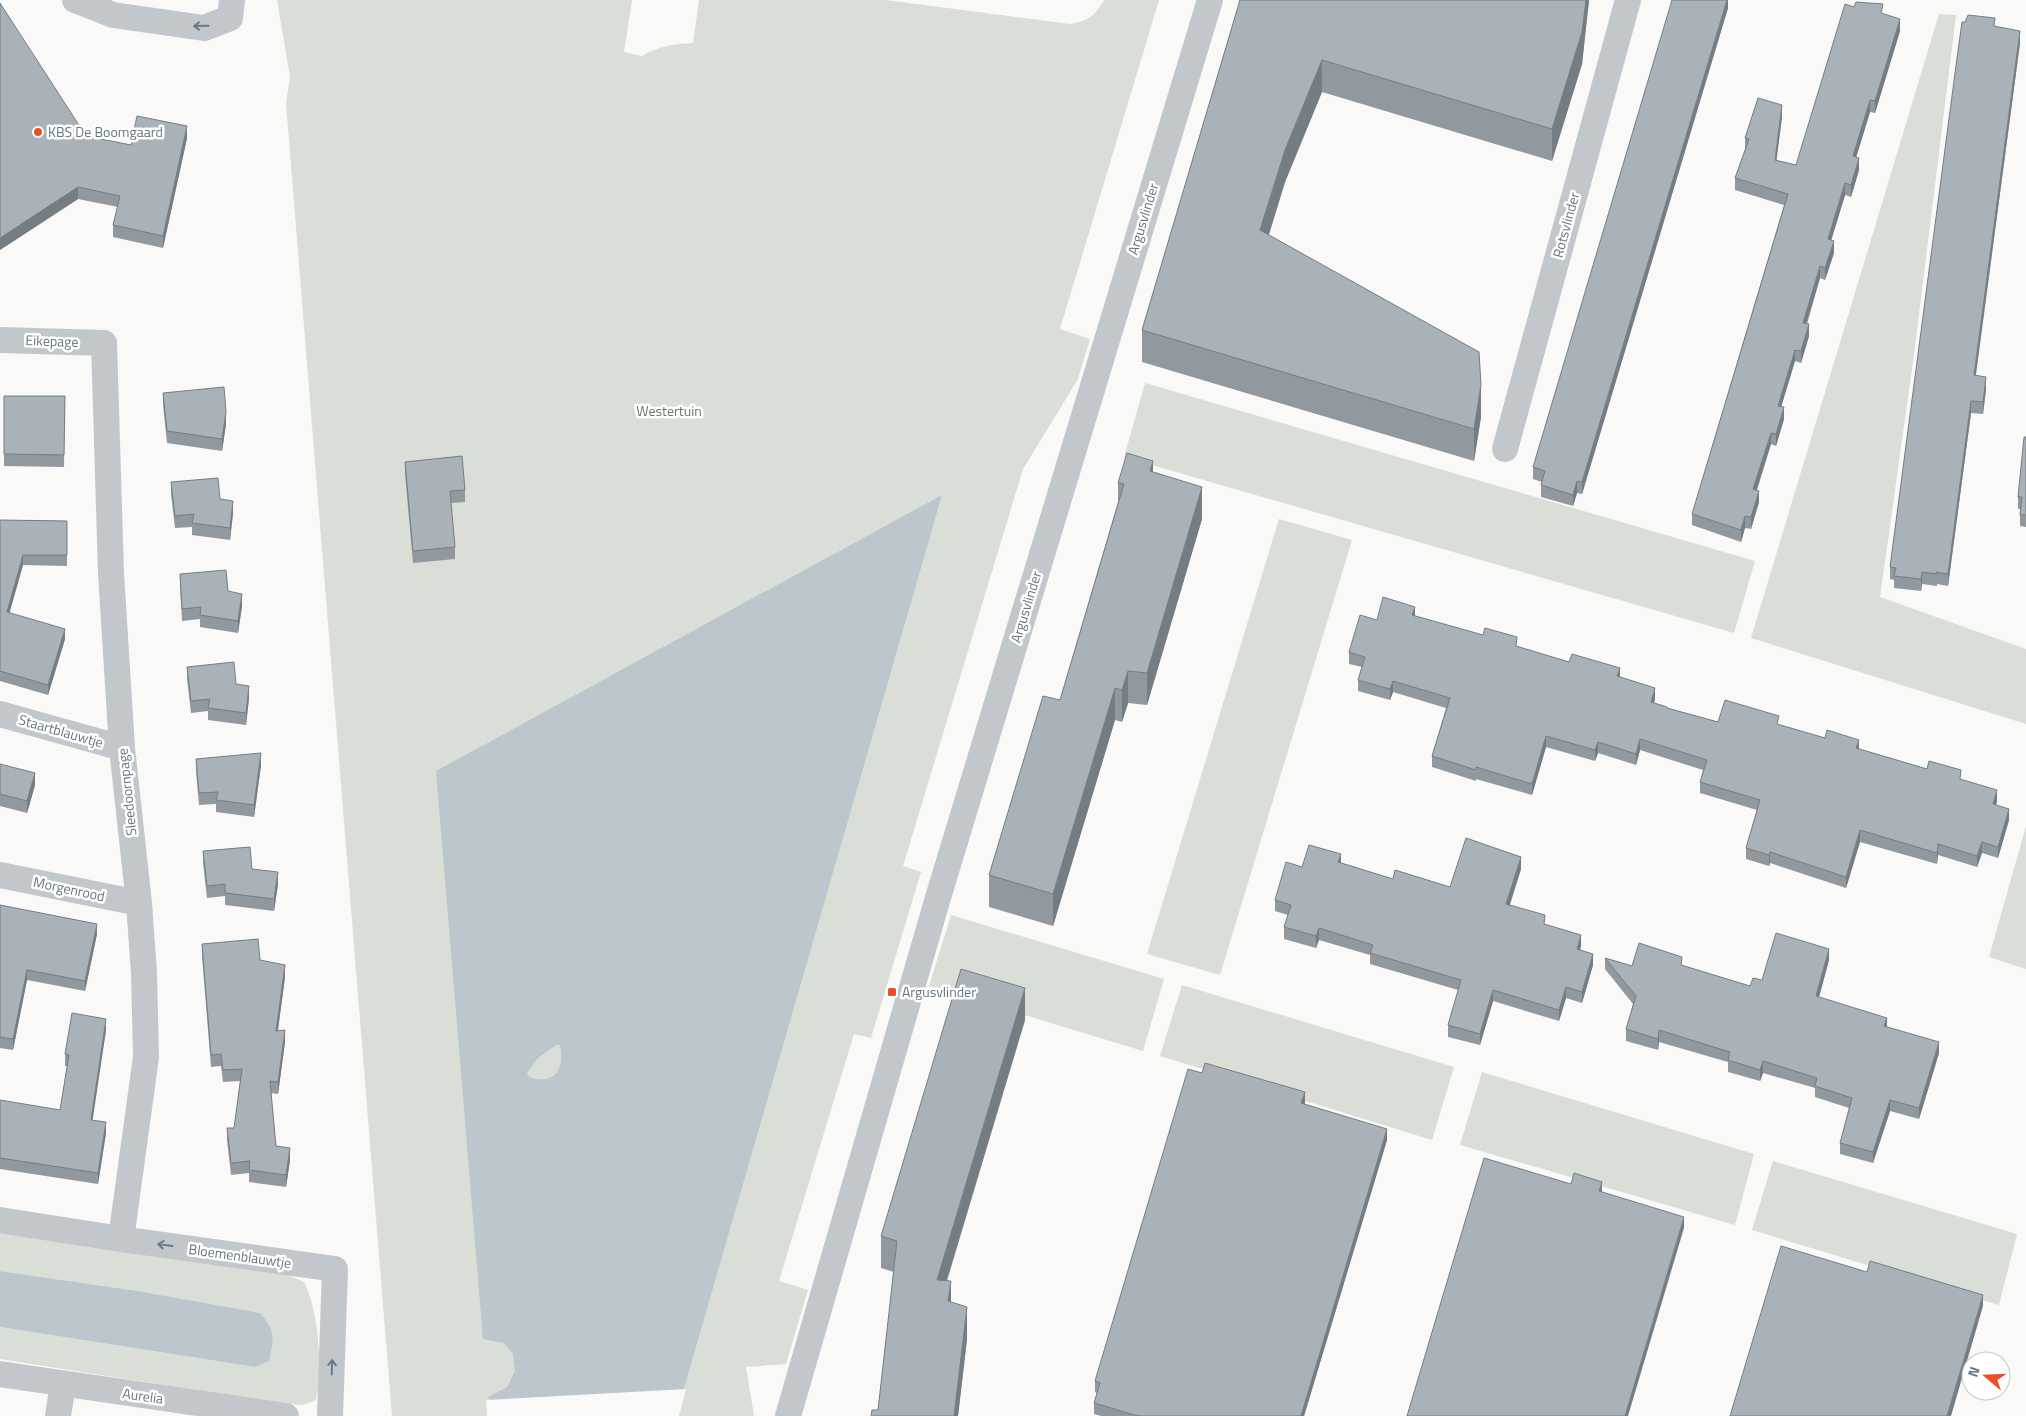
<svg xmlns="http://www.w3.org/2000/svg" width="2026" height="1416" viewBox="0 0 2026 1416" font-family="'Titillium Web',sans-serif">
  <style>
    .green { fill: #d9ded6 }
    .water { fill: #bbc7cc; fill-rule: evenodd }
    .pier { fill: #f9f9f7 }
    .lines { fill: none; stroke-linecap: round; stroke-linejoin: round }
    .street { stroke: #c2c7cb; stroke-width: 26 }
    .wall { fill: #91999f }
    .shaded-wall { fill: #767d82 }
    .building { fill: #a9b2b9; stroke: #767d82 }
    .oneway { stroke: #687a87 }
    .poi-dot { fill: #eb4f25; stroke: #fff; stroke-width: 2 }
    .labels { text-anchor: middle; stroke-width: 5; stroke-linejoin: round; paint-order: stroke }
    .poi-label { font-size: 14px; fill: #637683; stroke: #fff; text-anchor: start }
    .street-label { font-size: 14px; fill: #637683; stroke: #fff }
    .park-label { font-size: 14px; fill: #677a62; stroke: #fff }
  </style>
  <rect width="100%" height="100%" fill="#f9f9f7"/>
  <path class="green" d="M277,0h355l-8,52 18,4c17,-10 32,-12 51,-13l6,-43h187l184,24c17,-2 26,-9 34,-24h55l-99,329 30,10 -12,40 -55,90 -120,397 18,6 -50,166 -17,-4 -75,247 29,9 -22,74 -40,3 8,49h-362l-106,-1313 4,-26z
    M1939,14l17,1 -42,340 -34,242 146,52v75l-275,-86z
    M1145,383l610,178 -21,72 -610,-176z
    M1279,519l73,21 -132,435 -73,-21z
    M2026,826v143l-37,-12z
    M951,915l213,64 -21,72 -214,-65z
    M1182,985l272,82 -22,73 -272,-84z
    M1482,1072l272,82 -19,71 -275,-80z
    M1773,1161l244,73 -18,71 -247,-75z
    M0,1229l288,46 16,7c15,30 19,86 12,118l-13,5 -27,-2 -276,-44v-32l255,40 -124,-77 -131,-19z"/>
  <path class="water" d="M942,495l-266,921 -187,-16 -1,-3 19,-10 8,-16 -2,-17 -9,-11 -21,-4 -47,-568zM556,1045h4c5,24 -5,41 -31,32l-2,-4 11,-15z
    M0,1271l131,19 129,23c16,19 14,24 9,48l-14,6 -255,-40z"/>
  <path class="pier" d="M686,1389l-7,27h-192l-1,-16z"/>
  <g class="lines">
    <path class="street" d="M75,0l38,15 91,13 26,-10 2,-18
      M0,340l104,3 7,230 11,175 17,155 5,70 2,84 -25,182
      M1505,449l123,-449
      M0,714l122,34
      M0,875l139,28
      M0,1220l121,19 214,30 -5,147
      M0,1374l286,42
      M58,1416l5,-32
      M788,1416l149,-515 273,-901"/>
  </g>
  <path class="wall" d="M1240,0h349l-7,64 -30,97 -230,-69 -37,90 -16,53 212,182 -7,44 -332,-99v-32z
    M1728,0v8l-146,486 -5,-1 -4,13 -32,-9v-12l1,-3 -9,-3v-12z
    M1883,14l17,17 -25,82 -5,-1 -14,45 3,13 -8,27 -6,-2 -14,45 3,13 -9,27 -5,-2 -13,46 2,12 -8,27 -6,-2 -14,46 3,12 -8,27 -5,-2 -14,46 2,12 -8,27 -6,-1 -4,14 -49,-17v-11l92,-309 -49,-15v-12l10,-28v-12l37,-21 -6,44 20,4z
    M1965,22l30,4 25,17 -44,332 10,14 -3,25 -12,-1 -23,173 -11,-2v2l-15,-2 -1,7 -27,-3v-8l-4,-1v-12z
    M86,136l45,9 56,-7 -24,110 -50,-11v-12l5,-18 -40,-8 -78,51z
    M163,393l63,31 -4,27 -55,-8 -4,-38z
    M4,396h61l-1,71 -60,-1z
    M2026,437v90l-6,-1v-17h-2v-12z
    M405,462l60,28v12l-14,1 4,44v12l-42,4 -8,-89z
    M1153,472l49,47 -55,186 -19,-2 -6,19 -7,-2 -62,206 -64,-19v-32l71,-175 58,-198v-19z
    M171,482l49,17 13,14 -3,27 -38,-5v-8l-17,1 -4,-34z
    M0,520l67,1v45l-44,-1 -14,48 56,26 -17,56 -48,-14z
    M180,574l48,17 14,15 -4,27 -38,-6v-8l-18,2 -2,-35z
    M1415,616l205,61 35,22 -1,4 13,5 51,14 61,3 182,54 36,22 -1,4 13,15 -11,38 -16,-5 -5,14 -39,-12 -1,9 -77,-22 -14,46 -76,-25 -1,3 -23,-7v-11l11,-38 -57,-17v-11l3,-12 -63,-20 -4,15 -38,-12 -3,8 -49,-14 -14,48 -56,-16v2l-44,-14v-11l14,-48 -53,-16 -3,8 -32,-9v-11l4,-13 -13,-3v-12l28,-32z
    M187,667l49,17 13,14 -3,27 -38,-5v-9l-17,2 -4,-34z
    M196,759l65,6 -7,52 -38,-5v-8l-17,1 -3,-34z
    M0,764l35,21 -8,28 -27,-7z
    M203,851l49,18 26,15 -4,27 -49,-6v-9l-18,2 -4,-35z
    M1341,863l52,16 57,8 71,-18 -11,36 35,19 36,22 -1,4 13,15 -11,38 -16,-5 -7,23 -66,-20 -13,44 -32,-8v-12l10,-35 -88,-26v-9l-51,-15 -3,8 -32,-9v-12l4,-12 -13,-4v-11l27,-33z
    M0,905l97,29 -12,57 -58,-11 -14,70 -13,-2z
    M202,944l58,16 25,17 -7,54 7,11 -7,52 -7,-1 5,53 14,14 -4,27 -37,-5v-9l-18,2 -4,-35v-12h7l6,-47 -17,1 -2,-16 -10,1 -9,-111z
    M1605,958l27,8 50,-1 68,21 12,-6 67,-20 -10,37 68,30 52,26 -20,66 -29,-8 -17,52 -33,-9v-11l9,-35 -34,-11v-9l-52,-15 -3,8 -32,-9v-10l-69,-20 -1,8 -32,-9v-12l7,-25 -28,-35z
    M1025,1020l-78,261 4,21 16,37 -9,77h-87l7,-6 16,-138 -13,-4v-32z
    M106,1030l-14,90 14,13 -8,51 -98,-15v-69l60,10 7,-44h-2v-12z
    M1305,1104l82,36 -83,276h-203l-7,-2v-11l3,-10 -2,-1v-11z"/>
  <path class="shaded-wall" d="M1586,0h3l-7,64 -30,97v-32z
    M1727,0h1v8l-146,486v-12z
    M1900,19v12l-25,82v-12z
    M2020,31v12l-46,344v-12z
    M1322,60v32l-37,90 -25,80v-32l25,-80z
    M1870,100v12l-17,56v-12z
    M1782,105v12l-7,55v-12z
    M187,126v12l-24,110v-12z
    M1859,158v12l-8,27v-12z
    M1845,183v12l-17,56v-12z
    M78,187v12l-78,51v-12z
    M1834,241v12l-9,27v-12z
    M1820,266v12l-17,56v-11z
    M1809,324v12l-8,27v-12z
    M1795,350v11l-17,56v-11z
    M1986,377v12l-3,25v-12z
    M1481,385v32l-7,44v-32z
    M1971,401v12l-23,173v-12z
    M1784,407v12l-8,27v-12z
    M226,412v12l-4,27v-12z
    M1771,433v11l-18,57v-12z
    M1153,461v32l-3,-22z
    M1577,481v12l-4,13v-11z
    M1202,487v32l-55,186v-32z
    M1759,491v11l-8,27v-12z
    M233,501v12l-3,27v-12z
    M1745,516v12l-4,14v-12z
    M23,555v10l-16,57v-10z
    M1922,572v12l-1,7v-12z
    M242,594v12l-4,27v-12z
    M1415,607v11l-3,-3z
    M65,629v10l-17,56v-10z
    M1620,668v11l-3,-3z
    M1128,671v32l-6,19v-32z
    M1393,681v11l-3,8v-11z
    M249,686v12l-3,27v-12z
    M1115,688v32l-62,206v-32z
    M1655,688v11l-4,14v-11z
    M1546,736v11l-14,48v-11z
    M1640,739v11l-4,15v-11z
    M1859,740v11l-3,-3z
    M1598,742v11l-3,8v-11z
    M261,753v12l-7,52v-12z
    M35,773v12l-8,28v-12z
    M1997,790v11l-4,14v-11z
    M2009,809v11l-11,38v-11z
    M1860,830v12l-14,46v-11z
    M1982,842v11l-5,14v-11z
    M1938,844v11l-1,9v-11z
    M1770,852v11l-1,3v-11z
    M1341,854v12l-3,-4z
    M1521,857v12l-15,46v-11z
    M278,872v12l-4,27v-12z
    M97,924v10l-12,57v-10z
    M1319,928v12l-3,8v-12z
    M1581,935v11l-4,14v-11z
    M1829,949v11l-13,48v-12z
    M1593,954v11l-11,38v-11z
    M285,965v12l-9,66v-12z
    M27,970v10l-14,70v-11z
    M1566,987v11l-7,23v-11z
    M1025,988v32l-88,292v-32z
    M1493,990v11l-13,44v-11z
    M1887,1018v11l-3,-3z
    M106,1019v11l-15,101v-11z
    M285,1030v12l-7,52v-12z
    M1659,1030v12l-1,8v-11z
    M1939,1042v11l-20,66v-11z
    M1763,1061v12l-3,8v-11z
    M1305,1092v11l-4,11v-11z
    M1890,1100v11l-17,52v-11z
    M106,1122v11l-8,51v-11z
    M1387,1129v11l-83,276h-3z
    M290,1148v12l-4,27v-12z
    M1602,1182v11l-3,-2z
    M1684,1217v11l-56,188h-3z
    M951,1281v32l-3,-12z
    M1983,1295v11l-32,110h-4z
    M967,1307v32l-9,77h-4z"/>
  <path class="building" d="M1240,0h346l-4,32 -30,97 -230,-69 -37,90 -25,80 219,122 2,33 -7,44 -332,-99z
    M1672,0h55l-145,482 -5,-1 -4,14 -32,-10 4,-14 -12,-4z
    M1856,2l27,2 -2,9 19,6 -25,82 -5,-1 -17,56 6,2 -8,27 -6,-2 -17,56 6,2 -9,27 -5,-2 -17,57 6,1 -8,27 -6,-1 -17,56 6,1 -8,27 -5,-1 -18,56 6,2 -8,26 -6,-1 -4,14 -49,-16 96,-320 -53,-16 14,-39 -4,-1 13,-40 24,7 -7,55 21,5 49,-161 9,3z
    M0,3l86,133 45,9 6,-29 50,10 -24,110 -50,-11 7,-29 -42,-9 -78,51z
    M1968,15l27,3 -1,8 26,5 -46,344 12,2 -3,25 -12,-1 -23,173 -12,-2 1,2 -15,-2 -1,7 -27,-3 2,-8 -6,-1 67,-509 5,-36h3z
    M224,387l2,25 -4,27 -55,-8 -4,-38z
    M4,396h61l-1,59 -60,-1z
    M2024,437h2v78h-6l2,-18h-4z
    M1127,453l26,8 -3,10 52,16 -55,186 -19,-2 -6,19 -7,-2 -62,206 -64,-19 54,-179 17,4 64,-216 -6,-1z
    M462,456l3,34 -15,1 5,56 -42,4 -8,-89z
    M218,478l2,21 13,2 -3,27 -38,-5 2,-9 -19,2 -4,-34z
    M0,520l67,1v34h-44l-16,57 58,17 -17,56 -48,-14z
    M226,570l2,21 14,3 -4,27 -38,-6 1,-8 -19,2 -2,-35z
    M1383,597l32,10 -3,8 71,20 2,-7 32,9 -1,9 53,16 3,-8 48,14 -3,8 38,12 -4,14 16,5v1l51,14 7,-22 54,16 -2,8 48,14 2,-8 32,10 -3,8 71,21 2,-8 32,9 -1,9 37,11 -4,14 16,5 -11,38 -16,-5 -5,14 -39,-12 -1,9 -77,-23 -14,47 -76,-25 -1,3 -23,-7 14,-48 -60,-18 7,-22 -67,-21 -4,15 -38,-12 -3,8 -49,-14 -14,48 -56,-17v3l-44,-14 18,-58 -57,-17 -3,8 -32,-9 7,-23 -16,-5 11,-37 17,5z
    M234,662l2,22 13,2 -3,27 -38,-5 2,-9 -19,2 -4,-34z
    M261,753l-7,52 -38,-5 2,-8 -19,1 -3,-34z
    M0,764l35,9 -8,28 -27,-7z
    M1466,838l55,19 -15,47 39,11 -1,9 37,11 -4,14 16,5 -11,38 -16,-5 -7,23 -66,-20 -13,44 -32,-9 13,-45 -91,-27 3,-8 -54,-17 -3,8 -32,-9 7,-22 -16,-5 11,-38 16,5 7,-22 32,9 -3,8 55,17 2,-9 55,17z
    M250,847l2,22 26,3 -4,27 -49,-6v-9l-18,2 -4,-35z
    M0,905l97,19 -12,57 -58,-11 -14,69 -13,-2z
    M1776,933l53,16 -13,47 71,22 -3,8 55,16 -20,66 -29,-8 -17,52 -33,-9 12,-45 -37,-12 2,-8 -54,-17 -3,9 -32,-10 2,-8 -71,-22 -1,9 -32,-10 10,-33 -31,-38 27,8 7,-23 43,14 -1,8 69,21 3,-8 9,2z
    M258,939l2,21 25,5 -9,66 9,-1 -7,52 -8,-1 6,65 14,2 -4,27 -37,-5 1,-9 -19,2 -4,-35h7l8,-59 -19,1 -2,-16 -10,1 -9,-111z
    M961,969l64,19 -88,292 14,1 -3,20 19,6 -13,109h-83l1,-6h6l19,-169 -16,-5z
    M72,1013l34,6 -15,101 15,2 -8,51 -98,-15v-58l60,10 9,-55 -4,-1z
    M1205,1063l100,29 -4,11 86,26 -86,287h-163l-44,-13 6,-20 -5,-2 93,-312 14,4z
    M1484,1158l87,26 3,-11 28,9 -3,9 85,26 -59,199h-218z
    M1781,1246l86,26 3,-11 113,34 -36,121h-217z"/>
  <defs><path id="oneway-shaft" d="M-6 0H5M1.5-3L5.5 0L1.5 3" fill="none" stroke-width="1.6" stroke-linecap="round" stroke-linejoin="round" transform="scale(1.25)"/></defs>
  <g class="oneway">
    <use href="#oneway-shaft" transform="translate(201 26) rotate(179)"/>
    <use href="#oneway-shaft" transform="translate(165 1245) rotate(-172)"/>
    <use href="#oneway-shaft" transform="translate(332 1367) rotate(-88)"/>
  </g>
  <g class="poi-dot">
    <circle cx="38" cy="132" r="5"/>
    <rect x="887" y="987" width="10" height="10" rx="2.5"/>
  </g>
  <g class="labels">
    <g class="poi-label">
      <text x="48" y="137">KBS De Boomgaard</text>
      <text x="902" y="997">Argusvlinder</text>
    </g>
    <g class="street-label">
      <text transform="translate(1143 219) rotate(-73)" y="5">Argusvlinder</text>
      <text transform="translate(1566 225) rotate(-75)" y="5">Rotsvlinder</text>
      <text transform="translate(52 341) rotate(2)" y="5">Eikepage</text>
      <text transform="translate(1026 607) rotate(-73)" y="5">Argusvlinder</text>
      <text transform="translate(61 731) rotate(16)" y="5">Staartblauwtje</text>
      <text transform="translate(127 792) rotate(-96)" y="5">Sleedoornpage</text>
      <text transform="translate(69 889) rotate(12)" y="5">Morgenrood</text>
      <text transform="translate(240 1256) rotate(8)" y="5">Bloemenblauwtje</text>
      <text transform="translate(143 1396) rotate(8)" y="5">Aurelia</text>
    </g>
    <g class="park-label">
      <text x="669" y="416">Westertuin</text>
    </g>
  </g>
  <g transform="translate(1986 1376) rotate(289)"><circle r="24" fill="#ffffff" stroke="#c1c8cd"/>
  <path d="M0-4L9 19L0 12L-9 19Z" fill="#eb4f25"/>
  <text y="-8" font-size="14" font-weight="bold" text-anchor="middle" fill="#637683">N</text>
  </g>
</svg>
